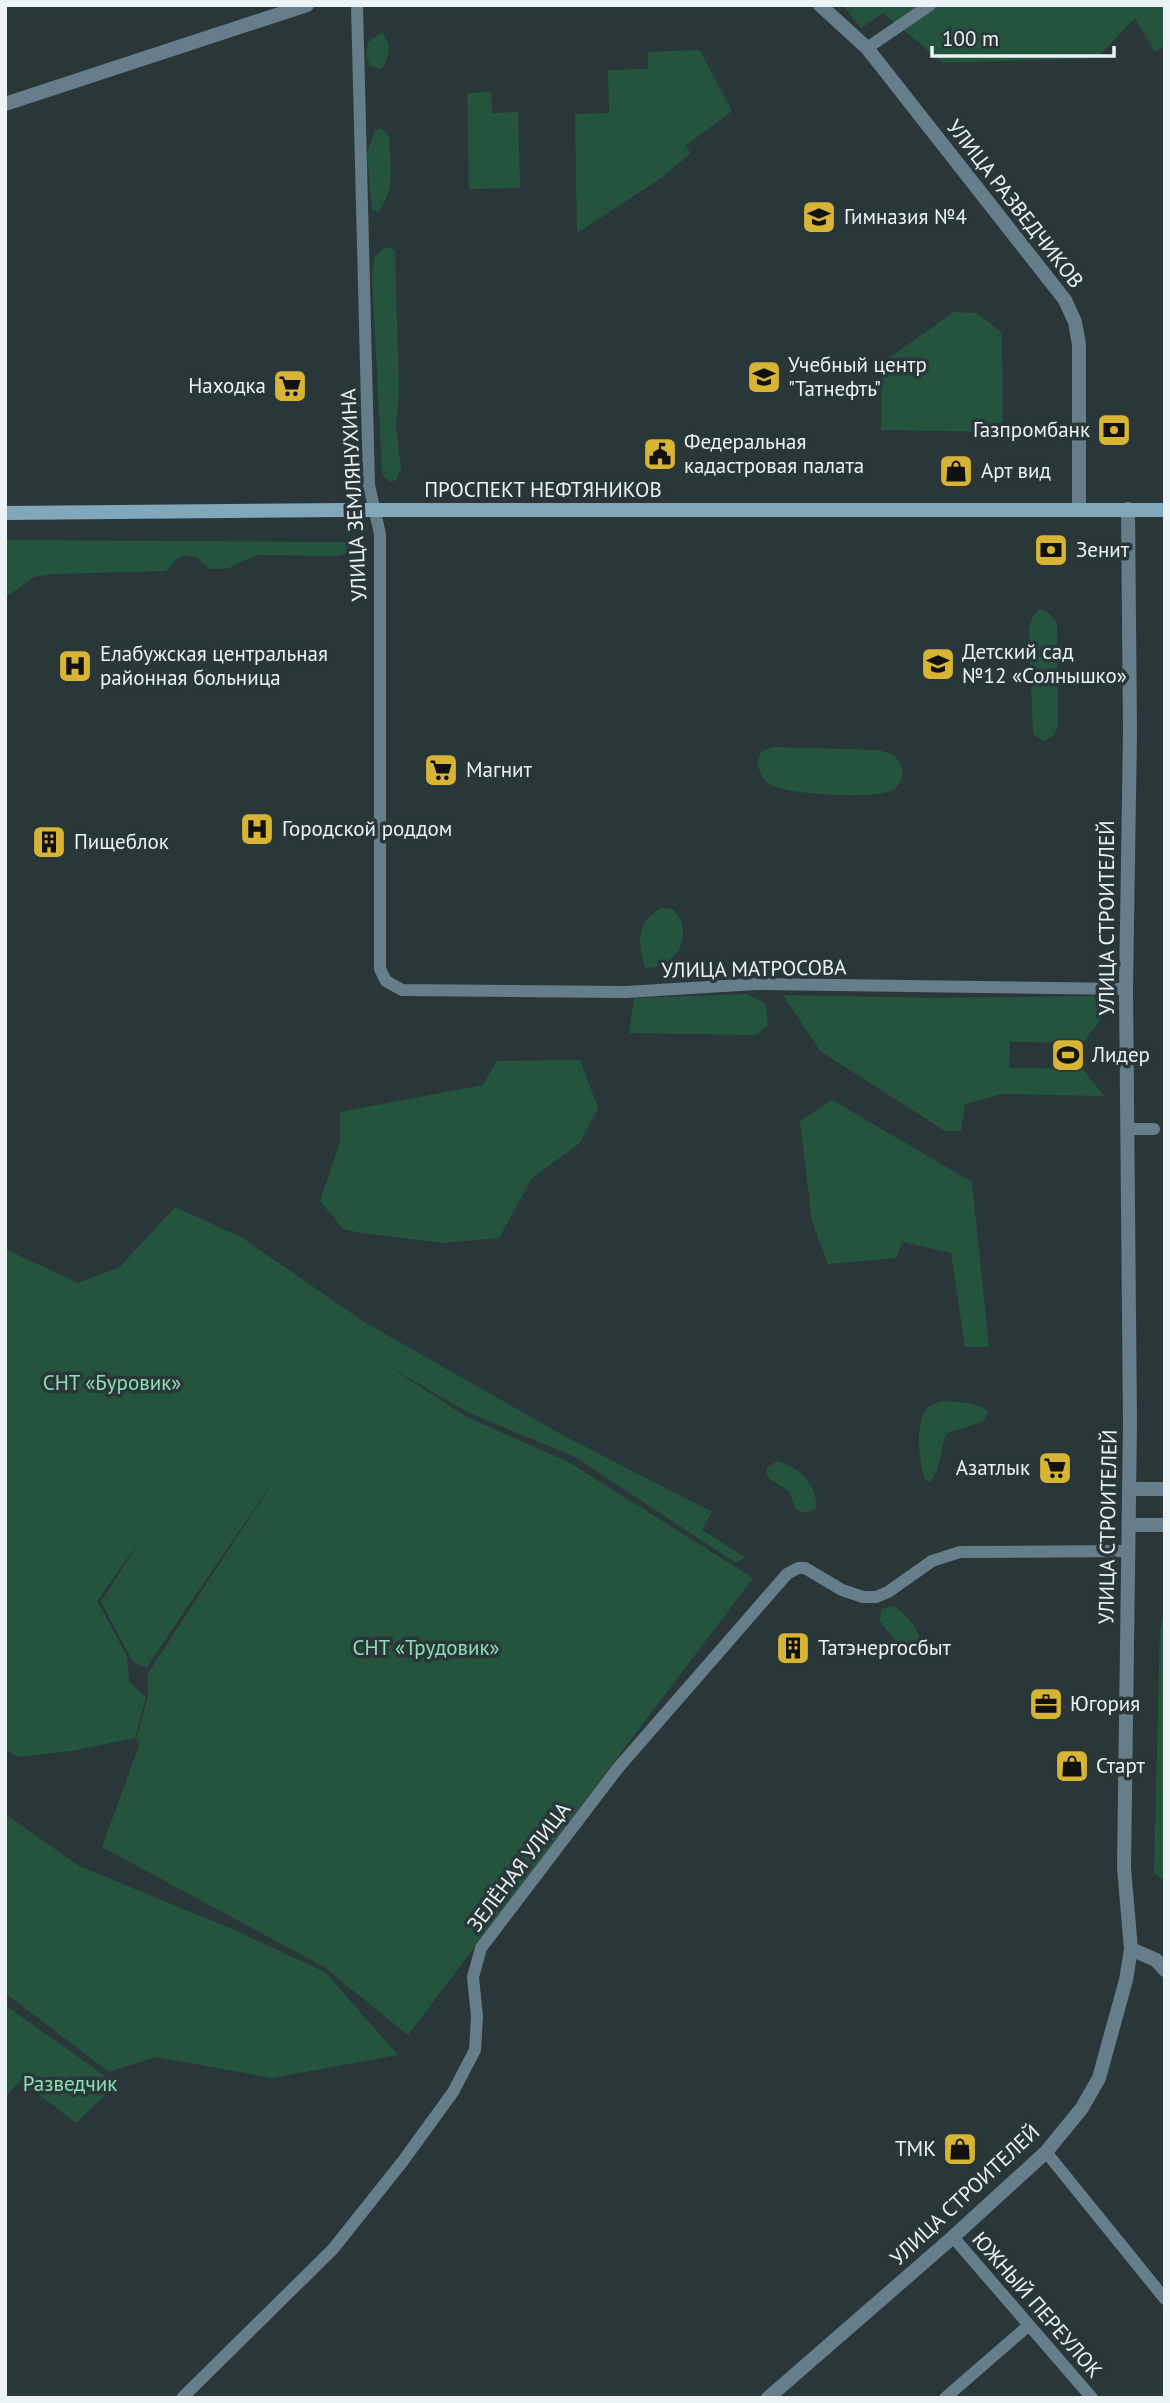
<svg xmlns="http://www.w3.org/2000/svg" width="1170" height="2403" viewBox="0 0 1170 2403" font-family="'PT Sans',sans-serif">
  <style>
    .green { fill: #25543e }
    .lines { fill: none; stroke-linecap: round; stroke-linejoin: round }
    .minor { stroke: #667e8a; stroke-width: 12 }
    .tertiary { stroke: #667e8a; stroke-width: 14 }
    .secondary { stroke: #81a7ba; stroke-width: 14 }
    .labels { text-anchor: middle; stroke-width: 7; stroke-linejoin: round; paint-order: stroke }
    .street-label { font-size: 21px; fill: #ebf3f4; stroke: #2a3739 }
    .poi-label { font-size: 21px; fill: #ebf3f4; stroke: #2a3739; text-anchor: start }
    .park-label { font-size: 21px; fill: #8ae0b5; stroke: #2a3739 }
  </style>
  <rect width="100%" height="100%" fill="#2a3739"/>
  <path class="green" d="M843,5h322v41l-10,6 -20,-34 -38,40 -154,5 -60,-50 -22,15z
    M382,32c10,14 9,23 -1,37l-11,-3 -4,-12 2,-12z
    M700,50l32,61 -47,35 6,7 -30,25 -84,55 -2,-119 34,-1 -1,-43 40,-1v-17z
    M491,92l1,21 26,-1 2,76 -51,1 -2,-96z
    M381,128l8,9c1,26 7,53 -11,75l-6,-2 -5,-57 8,-23z
    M384,248h7l4,4 4,138 -3,37 5,42 -5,11 -6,2 -8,-8 -10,-200 3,-18z
    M954,312l23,1 25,20 1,99 -122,-2 1,-67z
    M5,540l340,2 5,10 -11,4 -83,-1 -27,13 -13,1h-6l-14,-12 -12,-2 -6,3 -12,13 -114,3 -18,3 -25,18h-4z
    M1040,609l10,5 7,9 1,102 -5,11 -10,5 -10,-7 -4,-104 3,-12z
    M772,747l106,3c7,2 14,3 19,9 9,10 6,27 -6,32 -17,8 -110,4 -123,-8 -6,-5 -8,-12 -11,-19l4,-12z
    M661,908l12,1c23,24 4,60 -28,59 -7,-27 -10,-44 16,-60z
    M747,994l19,10 2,22 -13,9 -126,-2 5,-35z
    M783,995l152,3 158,-2 14,15 -24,32 -73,-1 -1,26 74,1 21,27 -102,-2 -37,10 -4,27h-16l-125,-80z
    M580,1060l18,48 -18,35 -48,35 -33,60 -55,5 -83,-10 -18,-4 -23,-28 20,-59v-30l143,-27 14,-24z
    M832,1100l140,82 17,165h-24l-14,-94 -48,-11 -7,16 -68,6 -16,-43 -12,-100z
    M175,1207l66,30 123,85 202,115 146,75 -10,18 43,27 -9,6 -161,-106 -108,-45 -82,-48 82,53 103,46 183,115 -345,457 -84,-68 -222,-120 38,-104 -4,-4 12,-42 -1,-22 137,-210 -138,203 -13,-6 -32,-60 40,-63 -44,62 30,55 2,26 17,15 -11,41 -64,13 -53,6 -13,-8v-500l73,34 42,-16z
    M942,1401c15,1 35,1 47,11l-7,10 -35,11c-8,16 -5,35 -17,49l-5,-3c-6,-17 -12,-62 6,-74 4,-2 8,-3 11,-4z
    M777,1461c21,5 41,24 39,47 -8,6 -12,5 -21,1l-5,-17 -20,-13 -4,-5 1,-6z
    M894,1606c13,9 23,20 27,37l-9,9 -11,-4 -22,-28 3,-11z
    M1165,1611v270l-11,-8 6,-244z
    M5,1814l74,52 153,63 93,43 73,83 -126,23 -116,-21 -47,15 -104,-79z
    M5,2005l111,79 -40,39 -56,-43 -15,18z"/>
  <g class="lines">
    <path class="minor" d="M357,5l12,480 11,49v435l6,12 16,9 224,2 130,-8 370,5
      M867,48l63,-43
      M1127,1129h27
      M1046,2152l119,147
      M953,2237l139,161
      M182,2398l151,-149 70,-88 50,-69 22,-42 2,-34 -4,-39 8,-29 137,-180 169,-194 11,-6h7l37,22 21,7h13l12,-5 44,-31 28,-9 169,-1
      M945,2398l83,-72"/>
    <path class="tertiary" d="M820,5l47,43 198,252 10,22 4,23v165
      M5,104l302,-99
      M1130,1489h35
      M1129,1525h36
      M1131,1949l25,11 9,10
      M768,2398l185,-161 93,-85 36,-44 17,-30 27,-98 5,-31 -7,-81 6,-445 -4,-434 4,-257 -2,-223"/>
    <path class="secondary" d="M5,513l340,-3h820"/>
  </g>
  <defs>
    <g id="school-square" transform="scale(1.75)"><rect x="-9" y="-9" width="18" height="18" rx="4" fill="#d7b434" stroke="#2a3739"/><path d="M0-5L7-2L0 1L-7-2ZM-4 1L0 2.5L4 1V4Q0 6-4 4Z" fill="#111"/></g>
    <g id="supermarket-square" transform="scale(1.75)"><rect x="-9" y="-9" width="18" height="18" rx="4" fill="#d7b434" stroke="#2a3739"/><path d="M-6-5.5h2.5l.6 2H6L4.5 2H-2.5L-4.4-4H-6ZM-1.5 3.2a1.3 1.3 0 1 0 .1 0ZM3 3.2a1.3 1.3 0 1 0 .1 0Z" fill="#111"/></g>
    <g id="bank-square" transform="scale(1.75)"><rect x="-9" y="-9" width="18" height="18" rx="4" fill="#d7b434" stroke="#2a3739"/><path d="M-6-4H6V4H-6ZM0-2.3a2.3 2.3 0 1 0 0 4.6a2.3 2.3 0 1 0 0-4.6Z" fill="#111"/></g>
    <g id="civic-square" transform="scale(1.75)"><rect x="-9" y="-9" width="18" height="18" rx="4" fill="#d7b434" stroke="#2a3739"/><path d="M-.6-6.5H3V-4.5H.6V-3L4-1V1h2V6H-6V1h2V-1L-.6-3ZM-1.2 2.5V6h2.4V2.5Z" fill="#111"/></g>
    <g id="shop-square" transform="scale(1.75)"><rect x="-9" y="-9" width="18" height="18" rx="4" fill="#d7b434" stroke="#2a3739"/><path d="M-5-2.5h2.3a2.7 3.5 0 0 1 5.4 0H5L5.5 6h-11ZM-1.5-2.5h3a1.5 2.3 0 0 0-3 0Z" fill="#111"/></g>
    <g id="hospital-square" transform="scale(1.75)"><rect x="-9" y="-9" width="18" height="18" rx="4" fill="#d7b434" stroke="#2a3739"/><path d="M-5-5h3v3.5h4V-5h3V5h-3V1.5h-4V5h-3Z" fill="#111"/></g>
    <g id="building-square" transform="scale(1.75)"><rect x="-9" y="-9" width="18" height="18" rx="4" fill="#d7b434" stroke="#2a3739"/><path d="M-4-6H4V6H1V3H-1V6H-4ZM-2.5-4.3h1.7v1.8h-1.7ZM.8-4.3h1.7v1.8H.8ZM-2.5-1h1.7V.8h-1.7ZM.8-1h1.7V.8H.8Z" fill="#111"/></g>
    <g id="stadium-square" transform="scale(1.75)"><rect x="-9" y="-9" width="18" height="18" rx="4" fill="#d7b434" stroke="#2a3739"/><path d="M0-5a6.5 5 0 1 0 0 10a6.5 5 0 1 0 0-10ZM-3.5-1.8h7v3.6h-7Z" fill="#111"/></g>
    <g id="office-square" transform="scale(1.75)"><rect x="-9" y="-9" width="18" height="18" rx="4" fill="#d7b434" stroke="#2a3739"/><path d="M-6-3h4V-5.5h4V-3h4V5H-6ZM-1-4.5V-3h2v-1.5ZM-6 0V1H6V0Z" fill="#111"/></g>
  </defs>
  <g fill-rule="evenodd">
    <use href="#school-square" x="819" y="217"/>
    <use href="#school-square" x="764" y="377"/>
    <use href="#supermarket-square" x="290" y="386"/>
    <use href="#bank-square" x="1114" y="430"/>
    <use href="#civic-square" x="660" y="454"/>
    <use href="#shop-square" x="956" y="471"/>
    <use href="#bank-square" x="1051" y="550"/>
    <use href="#school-square" x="938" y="664"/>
    <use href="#hospital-square" x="75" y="666"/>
    <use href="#supermarket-square" x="441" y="770"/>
    <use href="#hospital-square" x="257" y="829"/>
    <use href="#building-square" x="49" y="842"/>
    <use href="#stadium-square" x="1068" y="1055"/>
    <use href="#supermarket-square" x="1055" y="1468"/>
    <use href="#building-square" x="793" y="1648"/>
    <use href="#office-square" x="1046" y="1704"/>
    <use href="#shop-square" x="1072" y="1766"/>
    <use href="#shop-square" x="960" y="2149"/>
  </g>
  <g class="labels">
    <g class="street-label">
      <text transform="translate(1015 204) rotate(52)" y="7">УЛИЦА РАЗВЕДЧИКОВ</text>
      <text x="543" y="497">ПРОСПЕКТ НЕФТЯНИКОВ</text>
      <text transform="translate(354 495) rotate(-93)" y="7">УЛИЦА ЗЕМЛЯНУХИНА</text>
      <text transform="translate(1107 918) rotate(-90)" y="7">УЛИЦА СТРОИТЕЛЕЙ</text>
      <text transform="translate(754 969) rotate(-1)" y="7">УЛИЦА МАТРОСОВА</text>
      <text transform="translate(1108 1527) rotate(-89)" y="7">УЛИЦА СТРОИТЕЛЕЙ</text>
      <text transform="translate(519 1867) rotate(-53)" y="7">ЗЕЛЁНАЯ УЛИЦА</text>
      <text transform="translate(965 2195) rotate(-43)" y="7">УЛИЦА СТРОИТЕЛЕЙ</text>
      <text transform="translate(1037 2305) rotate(49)" y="7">ЮЖНЫЙ ПЕРЕУЛОК</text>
    </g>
    <g class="poi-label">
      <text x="844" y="224">Гимназия №4</text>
      <text x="788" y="372">Учебный центр<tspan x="788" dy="24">"Татнефть"</tspan></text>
      <text x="266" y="393" text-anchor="end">Находка</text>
      <text x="1090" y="437" text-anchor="end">Газпромбанк</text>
      <text x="684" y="449">Федеральная<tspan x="684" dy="24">кадастровая палата</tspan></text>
      <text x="981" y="478">Арт вид</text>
      <text x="1076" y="557">Зенит</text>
      <text x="962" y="659">Детский сад<tspan x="962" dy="24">№12 «Солнышко»</tspan></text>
      <text x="100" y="661">Елабужская центральная<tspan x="100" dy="24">районная больница</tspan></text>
      <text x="466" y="777">Магнит</text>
      <text x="282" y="836">Городской роддом</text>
      <text x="74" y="849">Пищеблок</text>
      <text x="1092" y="1062">Лидер</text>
      <text x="1030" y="1475" text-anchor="end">Азатлык</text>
      <text x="818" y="1655">Татэнергосбыт</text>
      <text x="1070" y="1711">Югория</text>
      <text x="1096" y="1773">Старт</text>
      <text x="936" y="2156" text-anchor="end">ТМК</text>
    </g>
    <g class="park-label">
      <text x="112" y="1390">СНТ «Буровик»</text>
      <text x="426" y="1655">СНТ «Трудовик»</text>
      <text x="70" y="2091">Разведчик</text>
    </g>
  </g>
  <rect width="1170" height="2403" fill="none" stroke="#ebf3f4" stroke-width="14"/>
  <path d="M932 46v10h182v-10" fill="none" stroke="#ebf3f4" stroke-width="3.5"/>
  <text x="942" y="46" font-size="21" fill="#ebf3f4" stroke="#2a3739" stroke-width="5" paint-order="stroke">100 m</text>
</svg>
